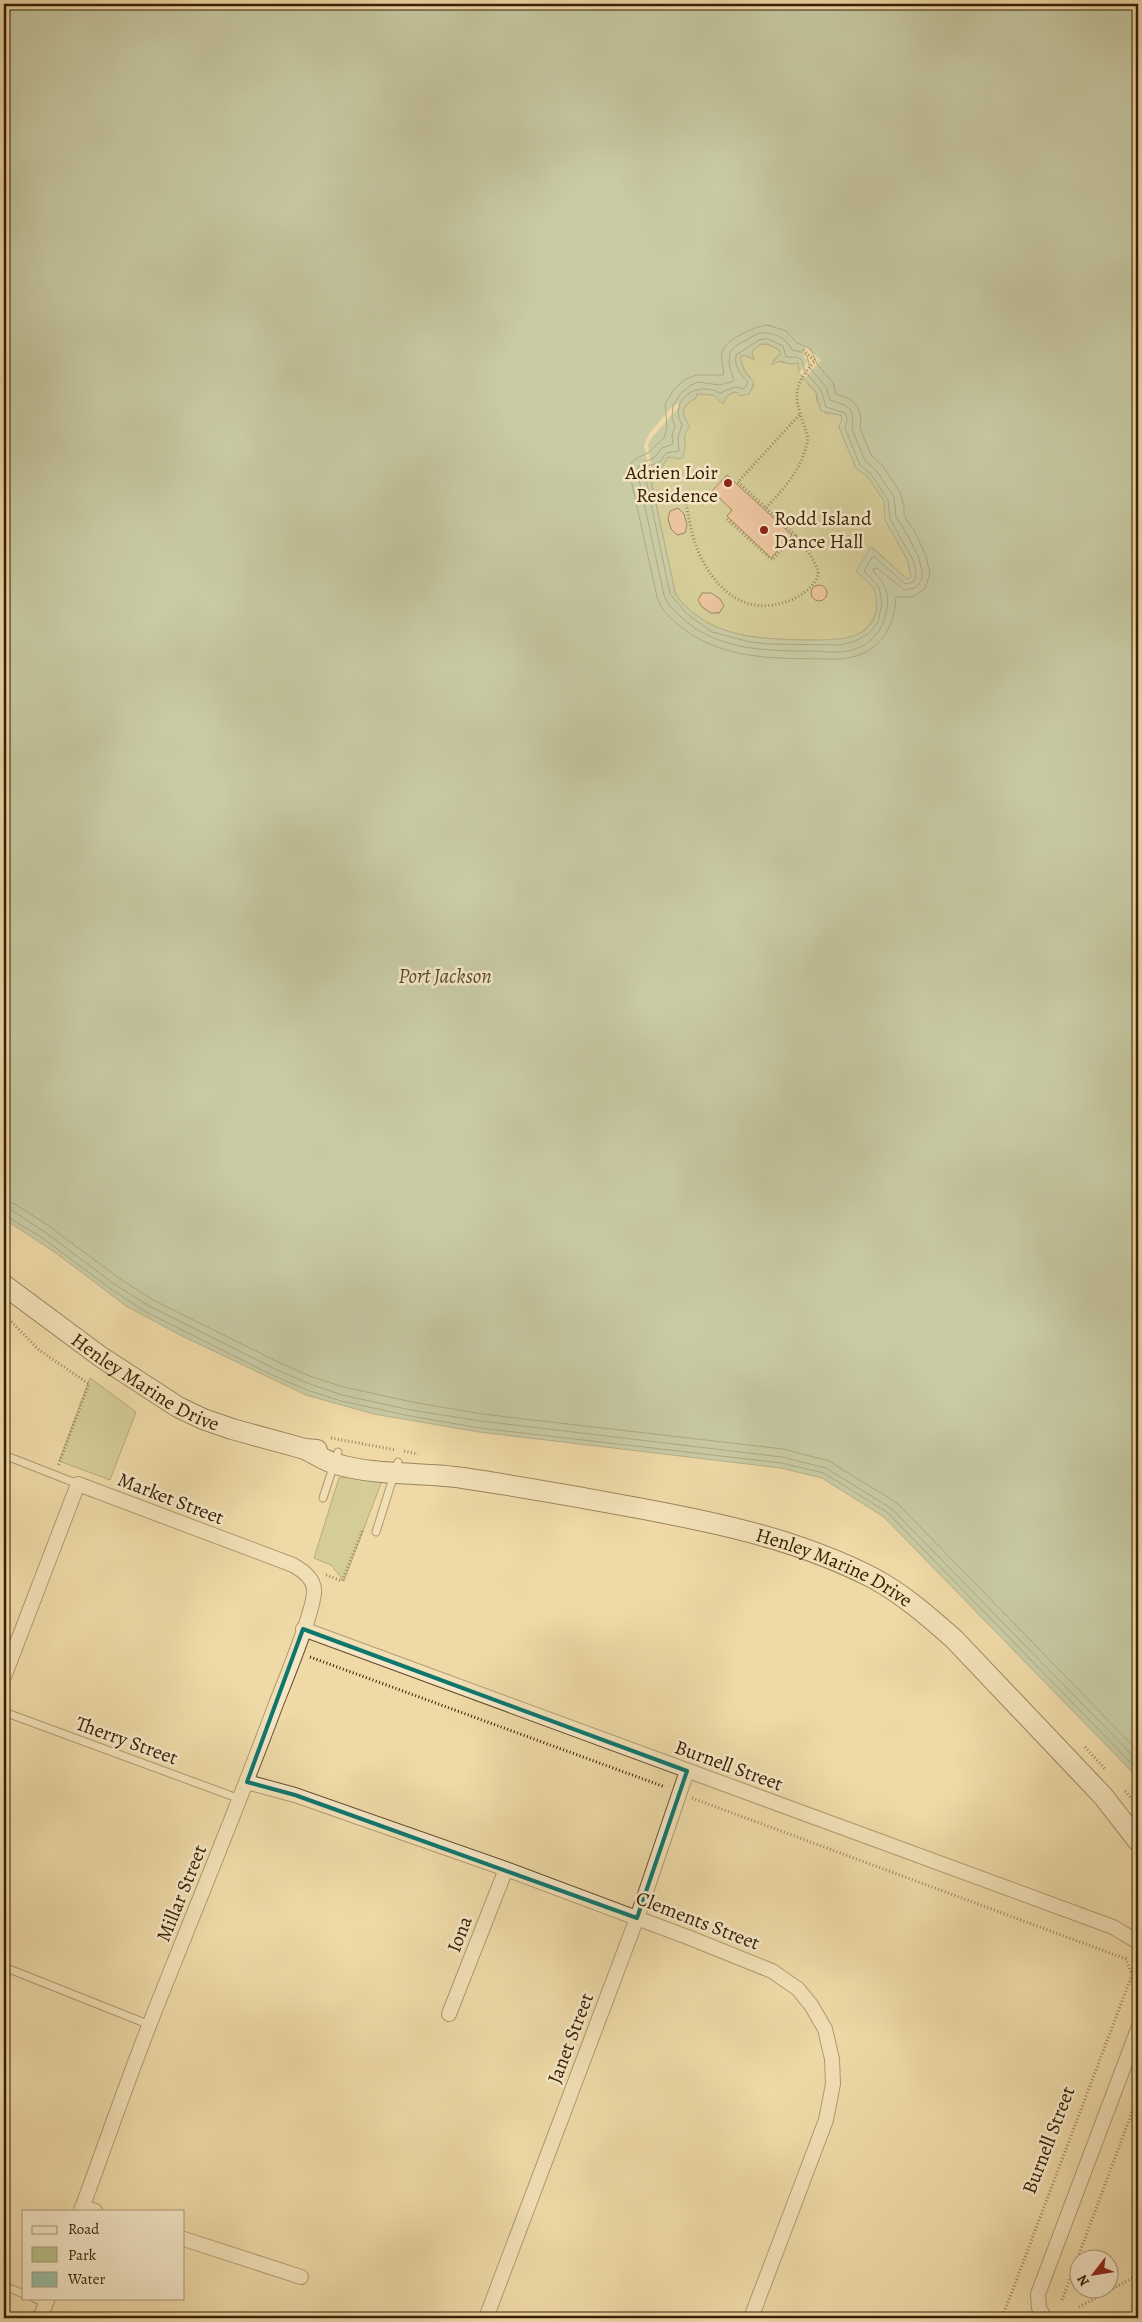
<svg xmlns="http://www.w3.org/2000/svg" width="1142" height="2322" viewBox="0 0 1142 2322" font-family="Alegreya,serif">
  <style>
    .green { fill: #b7bf88; stroke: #786f46 }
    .water { fill: #9bbba2; stroke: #737d62; fill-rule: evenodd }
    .pier { fill: #eed9a7 }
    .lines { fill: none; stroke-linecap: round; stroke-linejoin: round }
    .shore { stroke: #6a6d52; stroke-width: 1 }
    .building { fill: #e4a78f; stroke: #381f03 }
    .lane-casing { stroke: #664e2c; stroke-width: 9 }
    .street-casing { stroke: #664e2c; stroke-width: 16 }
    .secondary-casing { stroke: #381f03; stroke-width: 22 }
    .path { stroke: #381f03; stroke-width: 3; stroke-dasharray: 1 2.5; stroke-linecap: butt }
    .lane { stroke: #f4e6c6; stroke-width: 7 }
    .street { stroke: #f4e6c6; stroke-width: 14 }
    .secondary { stroke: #f4e6c6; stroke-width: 20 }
    .marked { fill: none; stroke: #0f766e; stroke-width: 4; stroke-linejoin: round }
    .poi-dot { fill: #8f2418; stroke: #f4e6c6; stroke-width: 2 }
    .labels { text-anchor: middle; stroke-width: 5; stroke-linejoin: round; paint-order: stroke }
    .poi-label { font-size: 20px; fill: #381f03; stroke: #f4e6c6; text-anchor: end }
    .street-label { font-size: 20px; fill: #381f03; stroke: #f4e6c6 }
    .water-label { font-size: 21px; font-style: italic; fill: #564e33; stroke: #f4e6c6 }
  </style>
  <rect width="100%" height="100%" fill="#eed9a7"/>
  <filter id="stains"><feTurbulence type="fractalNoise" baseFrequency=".004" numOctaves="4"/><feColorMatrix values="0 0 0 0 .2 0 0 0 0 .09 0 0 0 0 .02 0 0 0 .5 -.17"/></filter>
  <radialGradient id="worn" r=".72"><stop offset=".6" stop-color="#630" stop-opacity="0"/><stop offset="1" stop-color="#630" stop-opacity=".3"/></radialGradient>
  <path class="green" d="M761,344h6l13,6v4l-7,6 17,4 8,-1 12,24 6,5 1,10 8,11 16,2 1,4 -3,8 17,41 12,9 16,24 1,15 4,12 8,11 11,22 3,16 -4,2 -35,-32 -15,24c5,5 15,12 18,19 8,22 -7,44 -29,49 -12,3 -26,1 -38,1 -41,-1 -83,-1 -116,-28 -6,-5 -14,-12 -17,-20l-26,-121 12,-3 7,-11 13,1c7,-8 2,-18 4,-28l4,-2c-6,-16 -11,-20 7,-30l1,-4 16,1 11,8 1,-7 11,-4 13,2 5,-9c-4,-11 -13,-16 -14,-28l5,-2 9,5 -2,-9z
    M90,1378l46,34 -26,68 -51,-19z
    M370,1476l13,2 -39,103 -13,-16 -17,-7 25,-80z"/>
  <path class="water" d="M4,4h1134v1774l-254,-261 -62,-39 -41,-10 -302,-36 -105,-18 -68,-19 -126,-60 -54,-29 -70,-53 -52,-34zM761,344h6l13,6v4l-9,11 9,-4 10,3 8,-1 1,10 17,19 5,19 20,4 1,4 -3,8 17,41 12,9 16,24 1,19 23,41 3,16 -4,2 -36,-32 -15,24 18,17c14,55 -35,52 -73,52 -38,-1 -77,-2 -109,-28 -6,-5 -14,-12 -17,-20l-26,-120 12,-4 7,-11 13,2c9,-11 -2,-23 9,-32 -9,-15 -10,-20 6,-29l1,-4 16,1 10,9c4,-7 3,-10 13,-12l4,4 9,-2 5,-11 -10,-12 -4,-14 5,-2 9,5 -2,-9z"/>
  <path class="pier" d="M806,347l15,13 -16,18 -6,-5 9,-12 -7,-7z
    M678,403l1,4 -26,29 -5,9 4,25 -3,1 -5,-26 5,-11 21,-25z"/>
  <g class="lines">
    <path class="shore" d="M768,325l18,6 11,12 14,6 6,15 16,19 3,11 14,5 8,8 3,10 -1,11 11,27 11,10 18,27 4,14v10l10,14 12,26 4,17 -5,16 -13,8h-16c-2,34 -19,59 -56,62 -55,-1 -114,4 -159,-32 -10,-8 -20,-17 -24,-30l-27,-122c-1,-18 8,-16 19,-23 5,-4 9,-10 15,-14l3,-11 -2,-23 10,-16 11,-9 10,-4h27c2,-6 -3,-15 -1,-23 4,-13 33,-26 46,-27z
      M759,333c14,-1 27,4 33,17l9,2 6,4 3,12 16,19 4,13 15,5 6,5 2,8 -1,11 13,32 11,9 18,27 2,20 11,17 12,24 3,14v8l-7,8 -11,2 -27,-22 -4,1 1,3c11,11 17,24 12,41 -4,19 -15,31 -34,37 -13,4 -29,1 -42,1 -46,0 -95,-1 -130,-35 -7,-6 -13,-12 -16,-21l-26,-120v-7l4,-5 12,-5 8,-10 11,-4 -1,-8 3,-10 -3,-8 1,-13 8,-12 10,-8 7,-3 22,3 14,-4 -5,-17 1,-12 4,-5z
      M768,339l15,7 3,11h11l5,3 2,10 17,20 5,17 19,6 2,6 -2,9 15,37 11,9 17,26 2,19 23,41 3,13 -2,9 -9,2 -30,-27h-3l-8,14 15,16 3,16 -4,19 -10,12 -13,7 -14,4 -73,-1 -18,-2 -38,-10 -25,-18 -17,-20 -26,-124 3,-4 12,-3 7,-10 13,-2 -1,-14 4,-12c-14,-25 15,-45 38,-32l15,-6 9,2 4,-7c-8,-9 -14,-15 -12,-27l23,-15z
      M4,1201l11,3 34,22 70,52 34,22 125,62 34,15 32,10 68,15 70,12 301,35 46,12 68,42 241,248
      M4,1209l7,1 34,22 69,52 35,22 126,63 35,15 32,11 69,15 70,11 301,36 44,11 66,41 246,252
      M4,1215l37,22 70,52 35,23 126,63 35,15 34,11 69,15 70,12 301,35 43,10 64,40 250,257"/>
  </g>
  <path class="building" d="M727,475l65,60 -21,23 -44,-42 5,-6 -20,-19z
    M678,508l6,6 3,11 -2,8 -8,2 -6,-6 -3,-10 2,-8z
    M811 593a8 8 0 1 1 16 0a8 8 0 1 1-16 0Z
    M702,593h9l9,6 4,7 -5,7h-8l-9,-6 -4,-7z"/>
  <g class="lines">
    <g class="lane-casing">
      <path id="lane" d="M4,1455l74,29
        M323,1498l15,-46
        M376,1532l22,-70
        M4,1712l236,87
        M4,1967l146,58
        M4,2286l20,8
        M34,2298l12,5"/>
    </g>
    <g class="street-casing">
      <path id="street" d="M303,1629l810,298 25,15
        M4,1677l74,-193 215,81c9,5 20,13 21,24 2,18 -30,94 -38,115 -40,107 -84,213 -126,319 -24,62 -46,125 -69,188
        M247,1782l48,13 211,74 184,69 82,33 26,18 13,16 14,24 7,30 1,25 -7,36 -75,198
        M449,2014l57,-145
        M82,2207l13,4
        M184,2239l117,38
        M40,2318l8,-20
        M486,2318l151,-400 50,-147
        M1045,2318l-6,-10 -1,-14 100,-265"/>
    </g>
    <g class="secondary-casing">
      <g id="secondary">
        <path id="s1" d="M4,1285l97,72 77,50 25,12 29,10 73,20 12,1"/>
        <path id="s2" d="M305,1449c10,5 20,12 31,15 41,12 85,8 127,14 59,9 117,19 175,30 81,15 161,32 235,70 30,16 56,39 81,61l149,157 35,45"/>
      </g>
    </g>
    <path class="path" d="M684,494c5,23 8,49 20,69 19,34 47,52 84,38 11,-3 28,-15 30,-27 1,-10 -17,-31 -23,-39
      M766,508c20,-22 37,-40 42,-70 -11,-37 -21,-46 7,-77l-12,-11
      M727,519l45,41 23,-25 -57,-53 63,-69
      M4,1314l35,36 50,34 -31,82
      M331,1438l65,12
      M404,1451l14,3
      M326,1575l16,6 21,-52
      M310,1657l355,130
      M1085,1747l21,23
      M1125,1791l13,15
      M692,1798l434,161 6,16 -130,343
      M1062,2300l76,-204
      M1079,2307l59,-32"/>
    <use href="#lane" class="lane"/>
    <use href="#street" class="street"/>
    <use href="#secondary" class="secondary"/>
  </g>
  <path d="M0 0H1142V2322H0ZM303,1629l384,142 -50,147 -342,-123 -48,-13z" fill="#eed9a7" fill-opacity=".55" fill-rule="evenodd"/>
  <path class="marked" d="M303,1629l384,142 -50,147 -342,-123 -48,-13z"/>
  <g class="poi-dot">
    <circle cx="728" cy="483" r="5"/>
    <circle cx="764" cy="530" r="5"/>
  </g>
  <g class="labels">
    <g class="poi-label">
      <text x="718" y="479">Adrien Loir<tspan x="718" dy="23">Residence</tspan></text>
      <text x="774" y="525" text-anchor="start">Rodd Island<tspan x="774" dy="23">Dance Hall</tspan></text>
    </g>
    <g class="street-label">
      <text dy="7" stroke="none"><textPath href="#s1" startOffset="172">Henley Marine Drive</textPath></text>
      <text transform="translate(171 1498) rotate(21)" y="7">Market Street</text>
      <text dy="7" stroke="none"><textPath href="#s2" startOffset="546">Henley Marine Drive</textPath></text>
      <text transform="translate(127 1740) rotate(20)" y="7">Therry Street</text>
      <text transform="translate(729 1765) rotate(20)" y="7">Burnell Street</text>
      <text transform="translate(181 1893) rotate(-68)" y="7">Millar Street</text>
      <text transform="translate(698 1920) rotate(21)" y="7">Clements Street</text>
      <text transform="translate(459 1934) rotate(-69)" y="7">Iona</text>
      <text transform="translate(570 2038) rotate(-69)" y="7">Janet Street</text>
      <text transform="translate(1048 2140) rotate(-69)" y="7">Burnell Street</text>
    </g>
    <g class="water-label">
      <text x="445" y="983">Port Jackson</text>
    </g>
  </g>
  <rect width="1142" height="2322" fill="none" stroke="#eed9a7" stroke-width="20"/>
  <rect x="5" y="5" width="1132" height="2312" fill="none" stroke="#381f03" stroke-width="2.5"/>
  <rect x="10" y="10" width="1122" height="2302" fill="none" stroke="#381f03"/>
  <rect x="22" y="2210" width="162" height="90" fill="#f4e6c6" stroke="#a99678"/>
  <rect x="32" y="2226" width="25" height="8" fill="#f4e6c6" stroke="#a99678"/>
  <text x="68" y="2234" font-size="15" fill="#381f03">Road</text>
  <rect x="32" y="2247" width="25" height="15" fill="#b7bf88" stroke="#a99678"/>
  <text x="68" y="2260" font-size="15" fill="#381f03">Park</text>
  <rect x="32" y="2272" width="25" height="15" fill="#9bbba2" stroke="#a99678"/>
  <text x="68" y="2284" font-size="15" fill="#381f03">Water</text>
  <g transform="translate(1094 2274) rotate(239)"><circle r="24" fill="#f4e6c6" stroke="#a99678"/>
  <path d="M0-4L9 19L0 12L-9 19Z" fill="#8f2418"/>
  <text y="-8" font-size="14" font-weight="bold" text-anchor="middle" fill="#381f03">N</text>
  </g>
  <rect width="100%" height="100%" filter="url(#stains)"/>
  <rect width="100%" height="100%" fill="url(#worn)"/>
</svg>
